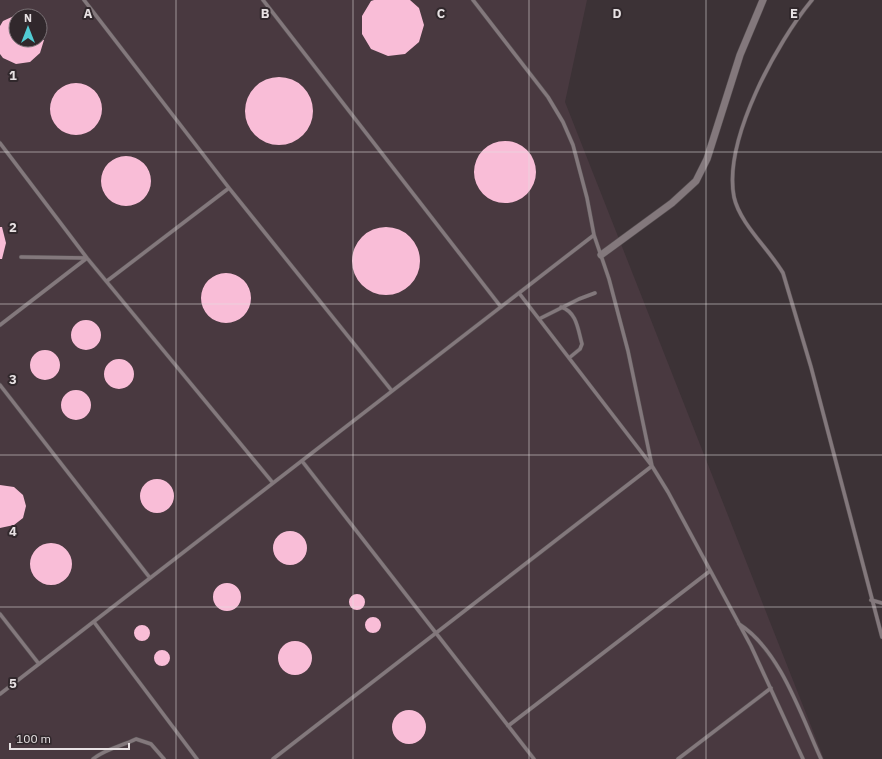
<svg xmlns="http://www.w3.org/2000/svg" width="882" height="759" viewBox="0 0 882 759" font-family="'IBM Plex Sans',sans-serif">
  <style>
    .built { fill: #493940; fill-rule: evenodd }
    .building { fill: #f9bdd7 }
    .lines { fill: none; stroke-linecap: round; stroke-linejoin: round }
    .lane-casing { stroke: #564e51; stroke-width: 4.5 }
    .street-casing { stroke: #564e51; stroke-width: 8 }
    .lane { stroke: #83787c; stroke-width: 3.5 }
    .street { stroke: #83787c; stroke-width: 7 }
    .grid { fill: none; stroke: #e8e2e4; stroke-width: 1; stroke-opacity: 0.55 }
    .grid-label { font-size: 13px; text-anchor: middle; font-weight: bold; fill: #e8e2e4; stroke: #31282c; stroke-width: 4; stroke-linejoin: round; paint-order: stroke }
  </style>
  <rect width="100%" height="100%" fill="#3c3236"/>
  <path class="built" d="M0,0h587l-22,102 259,657h-824zM16,16h24v24h-24z"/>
  <path class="building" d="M374,0h36l9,8 5,17 -5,17 -14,12 -17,2 -17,-7 -9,-15v-18l9,-15z
    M16,15v25h28l-4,13 -10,9 -14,2 -13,-6 -3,-4v-28l3,-5z
    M245 111a34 34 0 1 1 68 0a34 34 0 1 1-68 0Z
    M50 109a26 26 0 1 1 52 0a26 26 0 1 1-52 0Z
    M474 172a31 31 0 1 1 62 0a31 31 0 1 1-62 0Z
    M101 181a25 25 0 1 1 50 0a25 25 0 1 1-50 0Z
    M0,227h2l4,16 -4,16h-2z
    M352 261a34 34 0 1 1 68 0a34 34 0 1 1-68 0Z
    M201 298a25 25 0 1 1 50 0a25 25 0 1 1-50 0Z
    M71 335a15 15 0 1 1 30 0a15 15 0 1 1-30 0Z
    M30 365a15 15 0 1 1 30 0a15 15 0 1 1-30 0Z
    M104 374a15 15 0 1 1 30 0a15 15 0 1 1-30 0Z
    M61 405a15 15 0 1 1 30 0a15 15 0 1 1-30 0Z
    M140 496a17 17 0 1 1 34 0a17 17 0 1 1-34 0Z
    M0,485l14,2 9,8 3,11 -3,12 -9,7 -14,3z
    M273 548a17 17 0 1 1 34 0a17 17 0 1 1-34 0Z
    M30 564a21 21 0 1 1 42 0a21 21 0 1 1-42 0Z
    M213 597a14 14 0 1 1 28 0a14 14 0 1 1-28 0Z
    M349 602a8 8 0 1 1 16 0a8 8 0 1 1-16 0Z
    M365 625a8 8 0 1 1 16 0a8 8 0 1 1-16 0Z
    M134 633a8 8 0 1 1 16 0a8 8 0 1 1-16 0Z
    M278 658a17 17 0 1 1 34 0a17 17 0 1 1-34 0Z
    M154 658a8 8 0 1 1 16 0a8 8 0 1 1-16 0Z
    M392 727a17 17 0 1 1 34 0a17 17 0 1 1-34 0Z"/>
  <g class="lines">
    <g class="lane-casing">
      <path id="lane" d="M84,0l145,188 163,203
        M263,0l238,307
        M473,0l75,97 15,25 10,23 14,53 7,37 15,44 19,72 24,115 16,26 83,154 52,113
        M812,0c-35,42 -89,140 -78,197 6,27 35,52 49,76l28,94 71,270
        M0,143l87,115 186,225
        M107,281l122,-93
        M561,307c16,5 17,23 21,37l-2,5 -11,9
        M539,319l40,-20 16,-6
        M0,325l87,-67 -66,-1
        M0,385l150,193
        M302,461l232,298
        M871,600l11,3
        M0,614l39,50
        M94,622l103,137
        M739,624c41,26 62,91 82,135
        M0,694l594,-459
        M508,726l202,-155
        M93,759c12,-10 29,-13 43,-20l15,5 13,15
        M273,759l379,-293 -133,-173
        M678,759l93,-71"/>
    </g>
    <g class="street-casing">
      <path id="street" d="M601,255l71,-52 24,-22 11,-22 33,-104 23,-55"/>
    </g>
    <use href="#lane" class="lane"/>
    <use href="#street" class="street"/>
  </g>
  <path class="grid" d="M176,0v759M353,0v759M529,0v759M706,0v759M0,152h882M0,304h882M0,455h882M0,607h882"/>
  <g class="grid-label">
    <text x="88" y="18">A</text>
    <text x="265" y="18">B</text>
    <text x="441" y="18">C</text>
    <text x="617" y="18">D</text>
    <text x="794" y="18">E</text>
    <text x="13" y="80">1</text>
    <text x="13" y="232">2</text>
    <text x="13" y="384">3</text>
    <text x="13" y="536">4</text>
    <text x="13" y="688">5</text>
  </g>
  <g transform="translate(28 28)"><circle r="19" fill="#31282c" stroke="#7a7276"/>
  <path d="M0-3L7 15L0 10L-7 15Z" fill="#51ccd3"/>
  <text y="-6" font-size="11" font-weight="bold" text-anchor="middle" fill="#e8e2e4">N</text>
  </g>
  <path d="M10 743v6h119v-6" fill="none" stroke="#e8e2e4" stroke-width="2"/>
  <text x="16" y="743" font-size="12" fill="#e8e2e4" stroke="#31282c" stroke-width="3" paint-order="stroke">100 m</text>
</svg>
